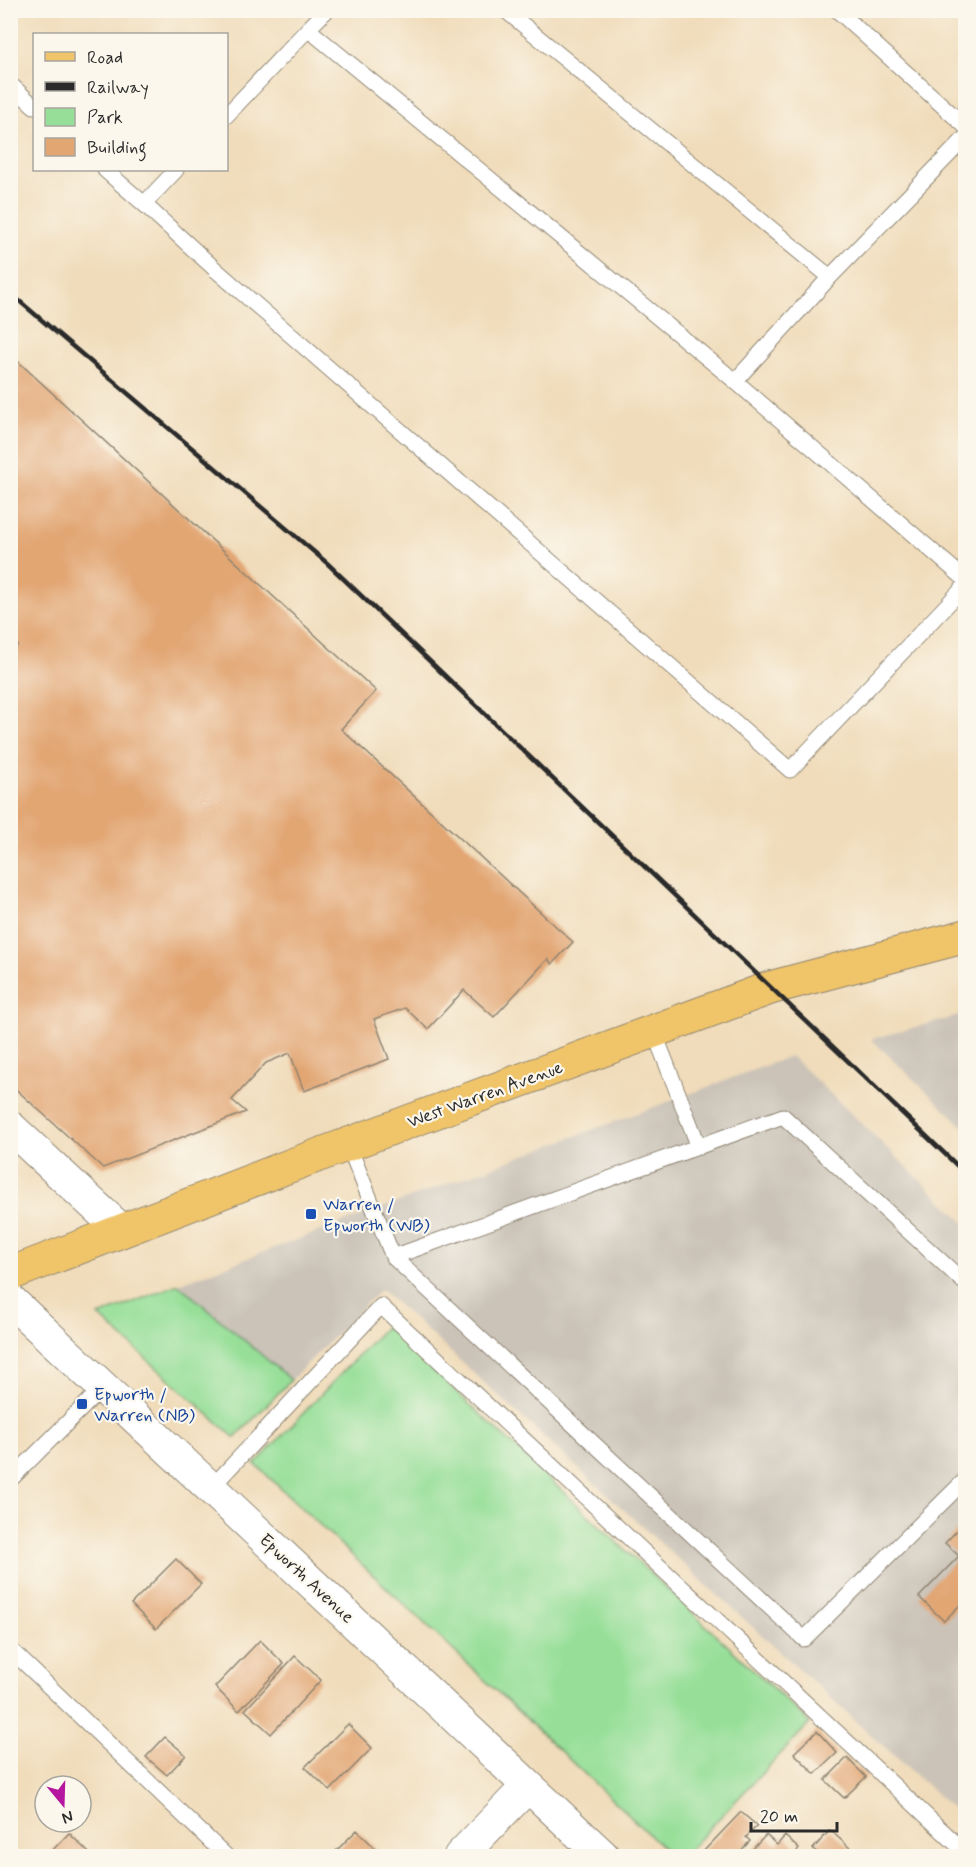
<svg xmlns="http://www.w3.org/2000/svg" width="976" height="1867" viewBox="0 0 976 1867" font-family="Mynerve,sans-serif">
  <style>
    .industrial { fill: #cbc3b8 }
    .green { fill: #97df99; stroke: #618562; stroke-width: 1.5 }
    .building { fill: #e2a673 }
    .lines { fill: none; stroke-linecap: round; stroke-linejoin: round }
    .lane-casing { stroke: #8e8472; stroke-width: 17 }
    .street-casing { stroke: #8e8472; stroke-width: 34 }
    .primary-casing { stroke: #8e8472; stroke-width: 35 }
    .lane { stroke: #fff; stroke-width: 15 }
    .street { stroke: #fff; stroke-width: 32 }
    .primary { stroke: #f0c469; stroke-width: 33 }
    .rail { stroke: #2b2b2b; stroke-width: 4.5 }
    .transit-dot { fill: #1a4fb4; stroke: #fbf7ec; stroke-width: 2 }
    .labels { text-anchor: middle; stroke-width: 4.5; stroke-linejoin: round; paint-order: stroke }
    .street-label { font-size: 18px; fill: #2b2b2b; stroke: #fbf7ec }
    .transit-label { font-size: 18px; fill: #164399; stroke: #fbf7ec; text-anchor: start }
  </style>
  <rect width="100%" height="100%" fill="#fbf7ec"/>
  <filter id="ink" filterUnits="userSpaceOnUse"><feTurbulence type="fractalNoise" baseFrequency=".0167" numOctaves="2"/><feDisplacementMap in="SourceGraphic" scale="12" xChannelSelector="R" yChannelSelector="G"/><feConvolveMatrix kernelMatrix="1 2 1 2 8 2 1 2 1" color-interpolation-filters="sRGB"/></filter>
  <filter id="wash" filterUnits="userSpaceOnUse"><feTurbulence type="fractalNoise" baseFrequency=".008" numOctaves="4" result="noise"/><feDisplacementMap in="SourceGraphic" scale="24" xChannelSelector="R" yChannelSelector="G"/><feGaussianBlur stdDeviation="1.35" result="paint"/><feColorMatrix in="noise" values="0 0 0 0 0 0 0 0 0 0 0 0 0 0 0 0 0 1.4 0 .05"/><feComposite in="paint" operator="in"/></filter>
  <g filter="url(#wash)">
    <rect width="100%" height="100%" fill="#f0dcba"/>
    <path class="industrial" d="M965,1014h1l-1,114 -94,-89z
      M791,1056l174,167v597l-584,-531 -90,91 -113,-96z"/>
    <path class="green" d="M178,1284l113,96 -56,58 -136,-122z
      M386,1326l424,397 -127,133h-11l-417,-392z"/>
    <g id="blocks">
      <path class="building" d="M10,354l366,337 -35,38 232,213 -21,22 -4,-5 -54,58 -30,-27 -36,39 -23,-21 -31,11 15,40 -85,32 -14,-38 -24,10 -34,37 14,12 -143,56 -93,-84v-431l8,-8 -8,-6z
        M966,1521v87l-5,-4 -17,17 -25,-24 40,-41 -14,-13z
        M176,1559l25,25 -45,45 -25,-25z
        M260,1640l24,24 -45,47 -24,-24z
        M295,1656l26,24 -50,54 -26,-24z
        M348,1724l24,24 -42,43 -25,-24z
        M817,1731l20,22 -22,21 -21,-21z
        M165,1737l21,18 -19,20 -21,-18z
        M847,1758l19,19 -22,21 -19,-18z
        M741,1812l16,14 -11,11 4,4 -14,15h-34l-2,-1z
        M357,1830l26,26h-52z
        M830,1830l21,19 -7,7h-22l-9,-7z
        M69,1833l22,22 -44,1z
        M766,1835l11,10 8,-9 14,13 -6,7h-47z"/>
    </g>
  </g>
  <g filter="url(#ink)">
    <use href="#blocks" fill-opacity="0" stroke="#8e8472" stroke-width="1.5"/>
    <g class="lines">
      <g class="lane-casing">
        <path id="lane" d="M327,10l-19,19 427,352 95,-104
          M505,10l325,267 136,-140
          M837,10l129,117
          M10,84l24,22
          M226,116l82,-87
          M105,170l39,34 32,-34
          M144,204l72,66 574,500 176,-185
          M735,381l231,199
          M654,1032l45,115
          M348,1144l45,113 411,382 162,-160
          M393,1257l390,-141 183,168
          M10,1480l93,-93
          M211,1488l170,-182 585,547
          M10,1649l216,207"/>
      </g>
      <g class="street-casing">
        <path id="street" d="M10,1127l111,103
          M10,1300l593,556
          M460,1856l68,-70"/>
      </g>
      <g class="primary-casing">
        <path id="primary" d="M10,1274l282,-109 478,-177 196,-52"/>
      </g>
      <use href="#lane" class="lane"/>
      <use href="#street" class="street"/>
      <use href="#primary" class="primary"/>
      <path class="rail" d="M10,293l317,270 639,611"/>
    </g>
  </g>
  <g class="transit-dot">
    <rect x="305" y="1208" width="12" height="12" rx="3"/>
    <rect x="76" y="1398" width="12" height="12" rx="3"/>
  </g>
  <g class="labels">
    <g class="street-label">
      <text transform="translate(485 1094) rotate(-20)" y="6">West Warren Avenue</text>
      <text transform="translate(307 1578) rotate(43)" y="6">Epworth Avenue</text>
    </g>
    <g class="transit-label">
      <text x="323" y="1210">Warren /<tspan x="323" dy="21">Epworth (WB)</tspan></text>
      <text x="94" y="1400">Epworth /<tspan x="94" dy="21">Warren (NB)</tspan></text>
    </g>
  </g>
  <rect width="976" height="1867" fill="none" stroke="#fbf7ec" stroke-width="36"/>
  <rect x="33" y="33" width="195" height="138" fill="#fbf7ec" stroke="#a8a59f" stroke-width="1.5"/>
  <rect x="45" y="52" width="30" height="9" fill="#f0c469" stroke="#a8a59f" stroke-width="1.5"/>
  <text x="87" y="63" font-size="18" fill="#2b2b2b">Road</text>
  <rect x="45" y="82" width="30" height="9" fill="#2b2b2b" stroke="#a8a59f" stroke-width="1.5"/>
  <text x="87" y="93" font-size="18" fill="#2b2b2b">Railway</text>
  <rect x="45" y="108" width="30" height="18" fill="#97df99" stroke="#a8a59f" stroke-width="1.5"/>
  <text x="87" y="123" font-size="18" fill="#2b2b2b">Park</text>
  <rect x="45" y="138" width="30" height="18" fill="#e2a673" stroke="#a8a59f" stroke-width="1.5"/>
  <text x="87" y="153" font-size="18" fill="#2b2b2b">Building</text>
  <g transform="translate(63 1804) rotate(161)"><circle r="28" fill="#fbf7ec" stroke="#a8a59f" stroke-width="1.5"/>
  <path d="M0-4.5L10 22L0 15L-10 22Z" fill="#b5179e"/>
  <text y="-9" font-size="16" font-weight="bold" text-anchor="middle" fill="#2b2b2b">N</text>
  </g>
  <path d="M751 1822v9h86v-9" fill="none" stroke="#2b2b2b" stroke-width="3"/>
  <text x="760" y="1822" font-size="18" fill="#2b2b2b" stroke="#fbf7ec" stroke-width="4.5" paint-order="stroke">20 m</text>
</svg>
